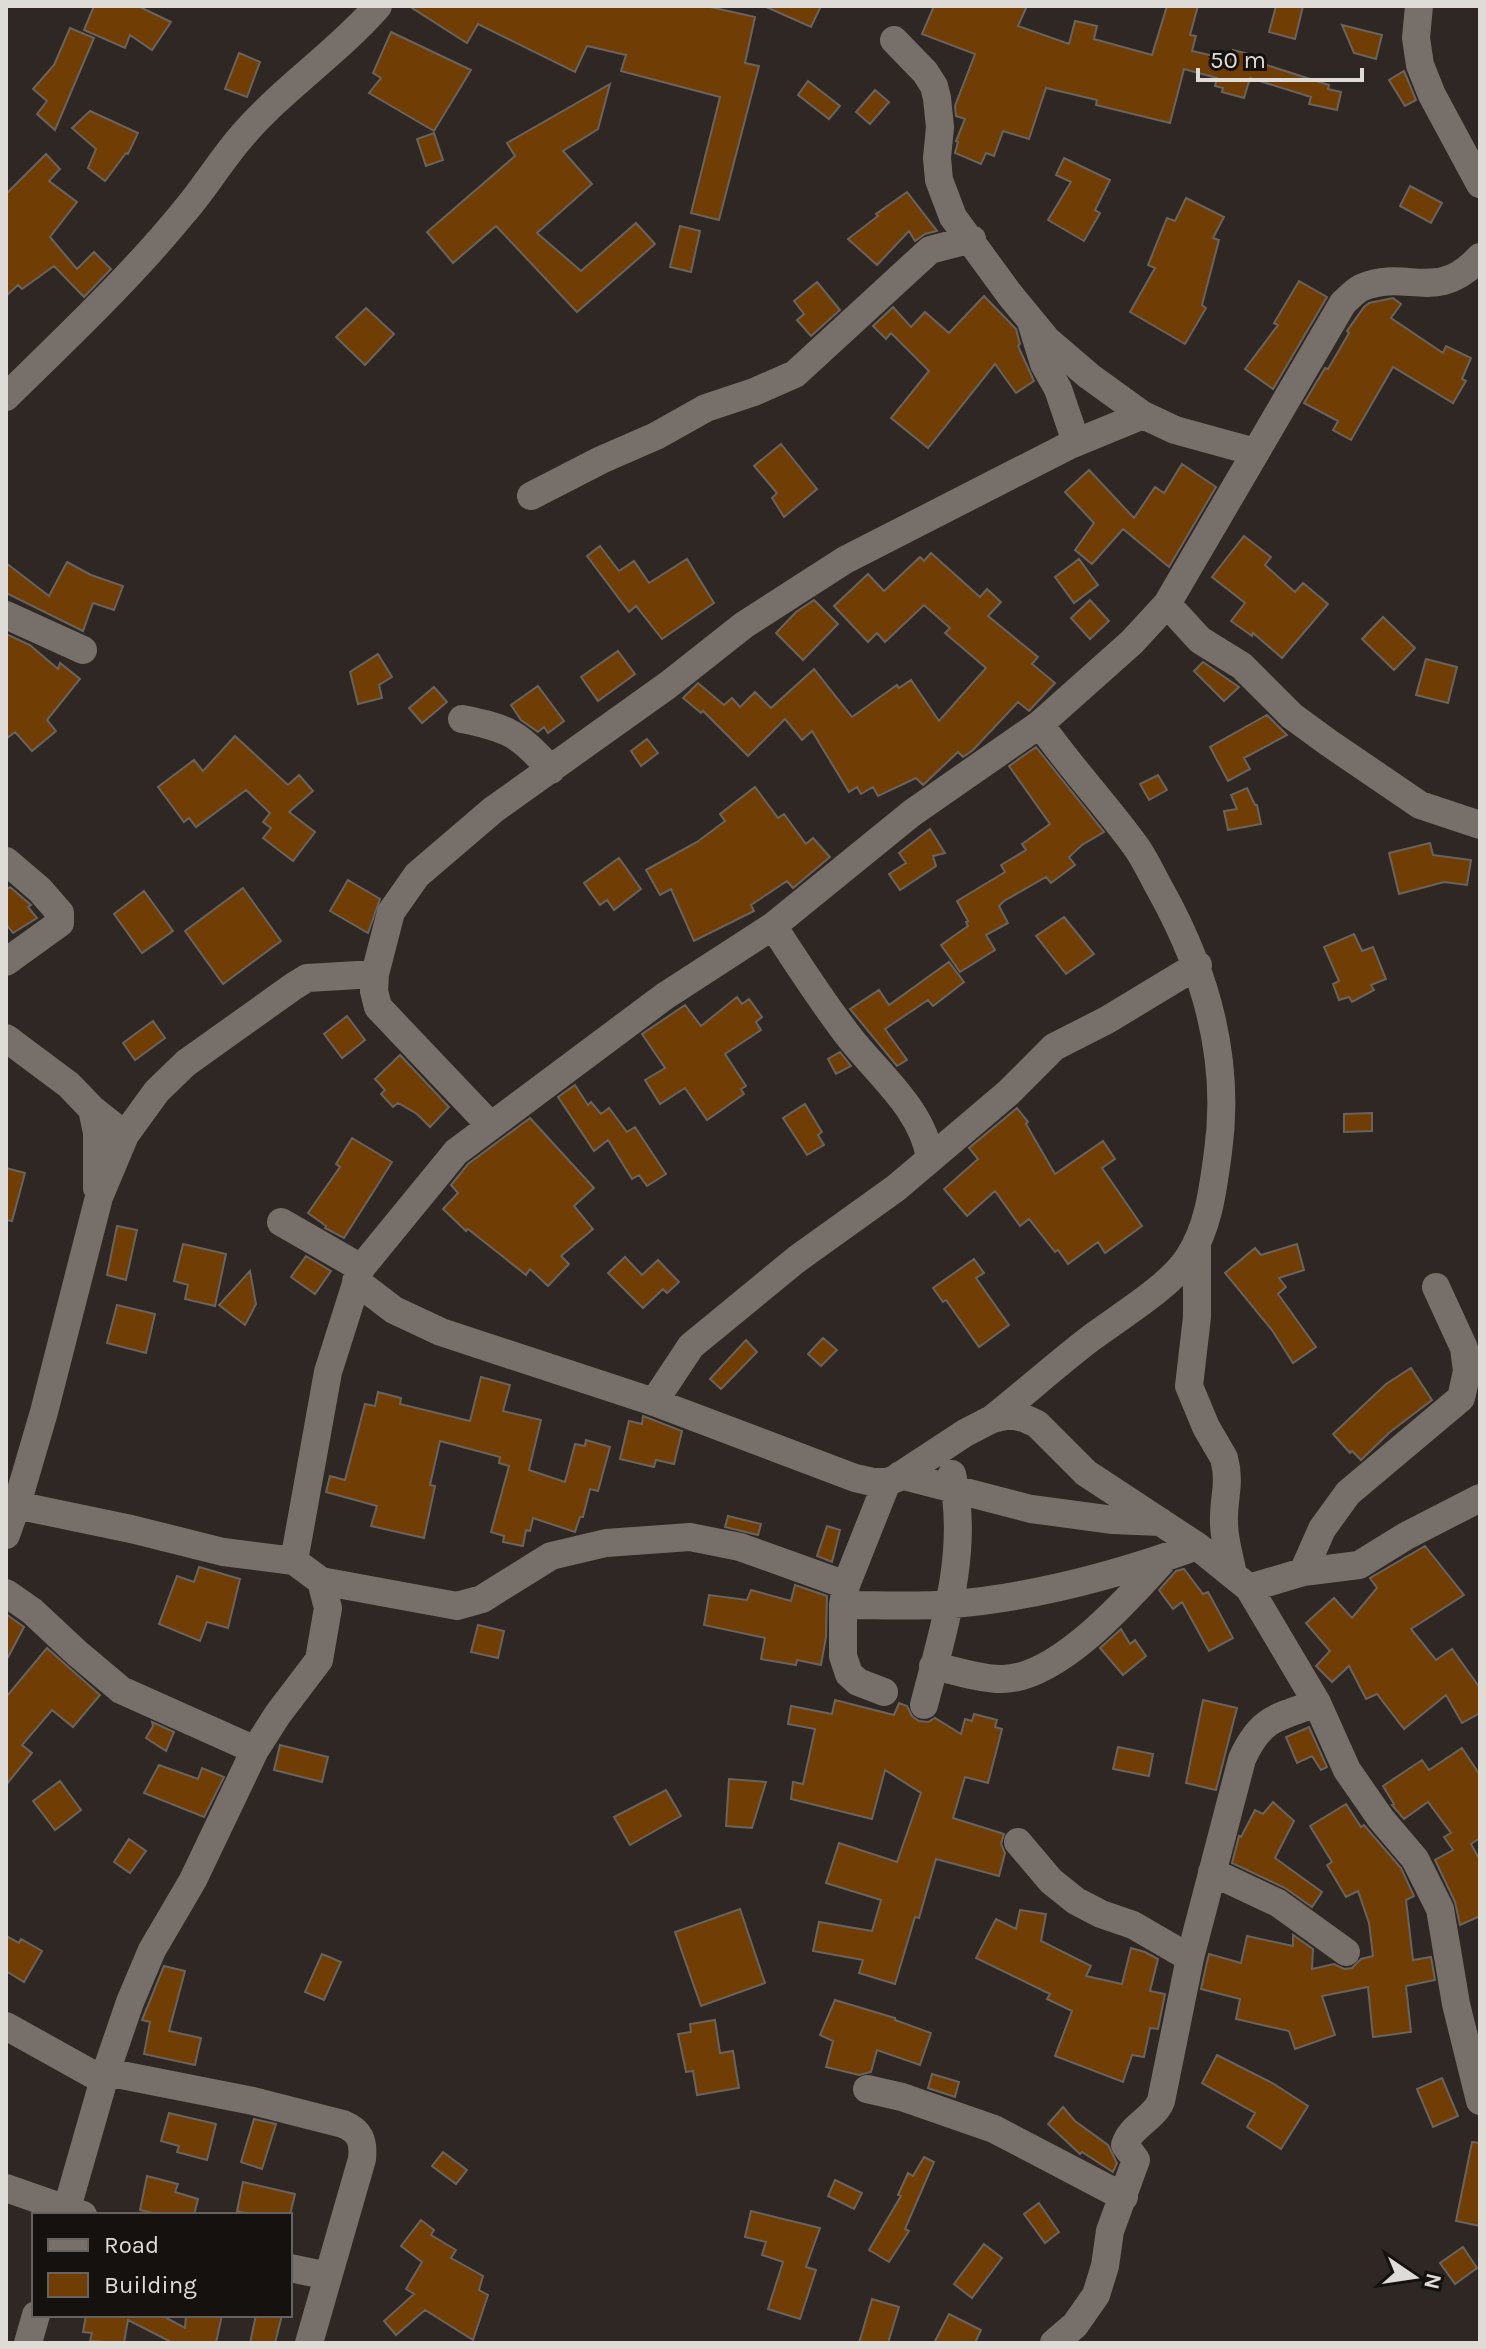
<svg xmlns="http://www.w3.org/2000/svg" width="1486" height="2349" viewBox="0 0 1486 2349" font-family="Karla,sans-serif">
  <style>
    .building { fill: #703e05; stroke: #6a635d; stroke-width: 2 }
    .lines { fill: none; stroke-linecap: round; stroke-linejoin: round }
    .minor { stroke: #77706a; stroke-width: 28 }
  </style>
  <rect width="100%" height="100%" fill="#2e2723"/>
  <path class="building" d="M94,6h44l33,16 -19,28 -22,-15 -5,13 -41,-18z
    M409,6h297l49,11 -10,46 14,3 -40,154 -28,-7 29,-116 -99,-26 5,-16 -39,-9 -12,26 -97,-48 -11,19z
    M764,6h57l-10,21z
    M934,6h93l-9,20 51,18 6,-23 22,5 -3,13 58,16 15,-49h31l-8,29 6,1 -4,15 39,9 2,-10 23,6 -2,5 75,24 -1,4 13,3 -4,18 -28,-6 2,-7 -61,-19 -6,20 -22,-6 1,-4 -8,-2 2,-8 -33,-9 -14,54 -74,-18 1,-5 -51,-12 -17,51 -26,-8 -9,25 -8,-3 -5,11 -26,-11 3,-11 -2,-1 9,-22 -9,-3 -1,-10 20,-52 -53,-20z
    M1276,6h27l-8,33 -26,-7z
    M1342,25l40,10 -6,24 -22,-6z
    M70,28l24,10 -39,92 -18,-16 10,-13 -14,-12 21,-24z
    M391,32l80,38 -37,61 -65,-38 12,-15 -8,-5z
    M239,53l21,9 -13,35 -22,-8z
    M1404,71l12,29 -11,6 -16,-26z
    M808,81l32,25 -11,13 -31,-24z
    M610,84l-12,45 -35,22 29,33 -55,49 44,38 55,-48 19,21 -78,68 -81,-86 -43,37 -26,-31 88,-76 -8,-13z
    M875,90l14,12 -19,22 -14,-12z
    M90,111l48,22 -10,21 -2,-1 -21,28 -17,-13 8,-19 -24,-21z
    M434,133l9,27 -17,6 -9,-27z
    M46,154l14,15 -11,12 28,21 -27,35 27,32 17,-17 17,17 -27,28 -30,-31 -32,23 -4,-4 -12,11v-102z
    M1064,158l46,22 -15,30 5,3 -16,28 -36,-21 23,-38 -15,-7z
    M1410,186l32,17 -11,20 -31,-17z
    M907,192l30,39 -12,3 -10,7 -6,-10 -32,34 -29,-26 30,-23 -2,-2z
    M1186,198l38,19 -11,21 6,2 -17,65 4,3 -21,36 -55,-32 25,-44 -7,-3 19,-47 8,3z
    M680,226l20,5 -9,41 -21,-5z
    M1299,281l28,16 -54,92 -28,-20 33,-44 -4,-2z
    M817,282l23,28 -29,26 -14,-16 7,-6 -10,-13z
    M984,296l32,33 4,15 -2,2 16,35 -18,12 -21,-29 -67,84 -37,-30 38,-47 -38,-38 -5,6 -13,-13 20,-19 18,20 14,-15 24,21z
    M1393,298l8,6 -10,14 52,35 3,-7 25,12 -9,21 4,2 -13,22 -60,-36 -42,73 -18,-10 5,-9 -34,-18 21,-35 3,1 21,-36 -2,-2 17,-24 5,-4z
    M366,308l28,26 -29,31 -29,-28z
    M781,444l36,45 -33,28 -12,-19 5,-5 -23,-27z
    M1182,464l34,23 -47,80 -46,-38 -31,35 -17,-14 19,-27 -29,-31 24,-22 45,48 21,-31 9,6z
    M1244,536l27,21 -6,8 30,27 8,-9 25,21 -46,54 -29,-25 -1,3 -21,-15 14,-18 -33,-26z
    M600,546l19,25 15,-10 15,22 38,-24 27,44 -52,36 -26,-33 -7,6 -42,-56z
    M931,553l49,44 7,-8 14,13 -13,14 50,41 -6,7 23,19 -26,28 -11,-9 -45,48 -10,7 -5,-5 -35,33 -7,-7 -38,18 -5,-9 -12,7 -4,-7 -8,5 -37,-61 -10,9 -17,-21 -37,37 -45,-45 -2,2 -18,-15 15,-15 26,22 8,-7 8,9 15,-15 16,16 43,-39 38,48 45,-32 2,3 12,-8 28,41 47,-53 -41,-35 5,-5 -26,-23 -39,37 -8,-9 -9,9 -34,-36 34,-32 16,17 36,-34 4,4z
    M1079,559l19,26 -24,18 -19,-26z
    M67,562l24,13 32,11 -9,24 -21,-7 -10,28 -77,-38v-30l43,33z
    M814,600l24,24 -35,36 -27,-27 20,-21z
    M1090,600l19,21 -19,18 -19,-21z
    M1383,617l32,31 -21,22 -32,-31z
    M6,634l24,11 28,24 2,-6 20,16 -33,41 9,11 -24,20 -17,-19 -9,7z
    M618,651l17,23 -37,27 -17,-24z
    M378,654l14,23 -13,8 3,13 -24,6 -8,-32z
    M1426,659l31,8 -9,36 -32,-8z
    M1203,662l36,25 -15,14 -30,-30z
    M538,686l26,35 -16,12 -4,-6 -6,5 -17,-12 -10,-15z
    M434,687l13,15 -25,21 -13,-15z
    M1267,715l20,20 -43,23 6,11 -22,12 -18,-34z
    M235,736l53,49 11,-10 14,16 -24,21 26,20 -22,29 -30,-23 8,-10 -8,-6 7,-9 -24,-23 -50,37 -7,-9 -5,4 -26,-35 36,-27 9,11z
    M647,739l11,14 -17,13 -10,-15z
    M1036,747l68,85 -22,13 -13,12 6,8 -24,18 -5,-6 -42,24 -5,5 9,17 -22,12 9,15 -35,22 -19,-27 27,-19 -2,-4 2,-1 -11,-20 48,-29 -4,-7 25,-15 -4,-6 28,-20 -41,-58z
    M1158,775l9,15 -18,10 -9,-16z
    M755,787l23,31 6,-4 22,30 7,-6 17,19 -37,31 -6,-7 -36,24 3,6 -60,30 -23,-52 -11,6 -14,-25 51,-28 28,-21 -5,-7z
    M1247,788l8,17h2l4,19 -33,6 -4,-19 13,-2 -6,-14z
    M930,829l15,24 -12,3 3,10 -36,24 -11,-16 17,-11 -7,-10z
    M1430,843l3,12 38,5 -4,25 -23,-3 -45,12 -10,-41z
    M619,858l22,31 -27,21 -7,-10 -7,5 -16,-22z
    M348,880l32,19 -12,34 -38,-22z
    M10,887l21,18 -3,2 9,11 -24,15 -7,-9v-34z
    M243,888l38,53 -58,43 -38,-53z
    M144,891l29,40 -31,22 -28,-39z
    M1064,917l30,37 -28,20 -30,-38z
    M1354,934l8,17 11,-4 13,32 -15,6 3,5 -22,12 -3,-5 -10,3 -6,-16 6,-3 -15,-34z
    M949,962l15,20 -31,24 -5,-6 -43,29 22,31 -10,6 -47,-57 29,-19 10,15z
    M737,997l5,7 7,-5 13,18 -6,5 5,8 -36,24 21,32 -5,3 3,5 -37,26 -22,-32 -25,16 -15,-24 20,-12 -23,-34 43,-29 16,21z
    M347,1016l18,24 -23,18 -18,-24z
    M153,1021l12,17 -30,22 -12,-17z
    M840,1052l11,14 -15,8 -8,-15z
    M400,1055l49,52 -19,20 -13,-13 -19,-11 -5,4 -12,-13 4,-4 -10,-11z
    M575,1085l13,20 3,-3 10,12 8,-6 18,24 8,-5 31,47 -19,12 -8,-11 -7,4 -24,-39 -14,11 -36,-54z
    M805,1104l17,28 -4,3 6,10 -17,10 -24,-37z
    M1017,1108l11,14 -2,2 29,50 48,-33 12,18 -13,9 40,58 -37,27 -7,-11 -30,22 -10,-14 -3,2 -26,-33 -9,7 -25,-35 -28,25 -23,-27 34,-30 -9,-11z
    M1372,1113v18l-28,1v-18z
    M530,1118l64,70 -20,18 19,23 -32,27 8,8 -21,22 -18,-17 -4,6 -58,-46 -2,2 -23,-22 15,-16 -7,-8 17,-21z
    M352,1138l40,24 -48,76 -19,-10 1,-2 -18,-13 32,-46 -4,-3z
    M6,1168l19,5 -13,48 -6,-1z
    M117,1226l20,4 -11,50 -19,-5z
    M183,1244l43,10 -11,52 -30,-7 3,-14 -14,-4z
    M1297,1244l7,26 -25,8 7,9 -8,7 38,53 -23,16 -21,-33 -47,-57 30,-25 6,7z
    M306,1256l25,15 -16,23 -24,-17z
    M625,1257l17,18 16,-15 21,22 -12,11 -4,-4 -20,19 -35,-35z
    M974,1259l10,14 -8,5 33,47 -30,22 -33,-47 -3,2 -10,-14z
    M250,1271l6,33 -11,21 -26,-20z
    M117,1305l38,9 -9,39 -39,-10z
    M823,1338l14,12 -16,16 -13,-12z
    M746,1340l11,12 -36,37 -11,-10z
    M1411,1368l21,32 -42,32 -29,28 -9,-9 -2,2 -17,-19 53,-50z
    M481,1377l29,8 -7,26 38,9 -12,50 36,12 10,-38 10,2 1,-6 24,7 -12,44 -8,-2 -7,28h-3l-5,15 -42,-14 -3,13 -4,-1 -3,16 -20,-4 1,-6 -13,-4 18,-66 -10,-3 1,-6 -60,-16 -10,44 5,1 -11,52 -53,-12 6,-20 -51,-14 4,-16 15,4 20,-76 10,2 3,-14 23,6 -1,6 70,17z
    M643,1416l39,15 -8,33 -18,-4 -2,7 -34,-8 9,-38 13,3z
    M728,1516l33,8 -3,11 -33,-8z
    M827,1526l13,4 -8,32 -15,-6z
    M1425,1546l39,49 -53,34 25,31 16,-11 28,39v25l-18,10 -16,-28 -42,34 -27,-35 -11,5 -17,-33 -17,16 -16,-16 14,-15 -24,-28 28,-25 18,20 25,-30 -7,-10z
    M199,1567l41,12 -12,49 -21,-6 -7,19 -41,-17 18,-48 17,6z
    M1184,1569l19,25 5,-2 25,46 -24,13 -27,-49 -9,7 -14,-19 17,-19z
    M795,1585l32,11 -1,41 -5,28 -24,-5 -1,5 -35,-6 4,-21 -61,-13 5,-30 38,5 4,-10 40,11z
    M6,1614l18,13 -18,34z
    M478,1625l26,6 -6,27 -27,-6z
    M1121,1629l9,15 5,-4 11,16 -23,19 -23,-27z
    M47,1648l53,47 -27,32 -21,-17 -30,35 10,8 -26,32v-88z
    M835,1700l59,15 5,-12 8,3 5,10 7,5 9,1 7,-4 26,16 4,-15 7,2 2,-7 23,6 -2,7 7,2 -14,54 -23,-6 -12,41 51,16 -3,10 4,9 -6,23 -63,-17 -17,59 -4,-1 -20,67 -36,-11 4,-13 -50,-9 6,-29 53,9 9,-31 -55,-17 13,-40 58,19 24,-69 -36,-23 -13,49 -81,-20 2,-17 10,2 12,-55 -27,-5 3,-18 41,8z
    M1203,1700l34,8 -21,82 -30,-7z
    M152,1722l22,10 -8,19 -20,-13 7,-12z
    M1309,1727l18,40 -6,3 -9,-14 -15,7 -11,-26z
    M280,1745l48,12 -6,25 -48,-12z
    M1118,1747l35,7 -4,22 -36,-7z
    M1462,1748l18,27v63l-9,6 9,16v56l-20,9 -5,-23 -20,-42 18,-10 -9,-13 7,-4 -23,-31 -24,17 -12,-14 2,-1 -11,-18 39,-26 7,10z
    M159,1765l39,14 4,-11 22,9 -20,40 -60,-24z
    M729,1779l37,3 -14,46 -26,-2z
    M60,1781l21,29 -26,20 -22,-29z
    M666,1790l15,26 -51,29 -16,-28z
    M1273,1802l21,19 -19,37 47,34 -10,15 -27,-19 -53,-25 7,-27 2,1 14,-27 8,4z
    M1346,1804l15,23 3,-2 37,43 13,28 -8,4 7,60 18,-3 4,23 -29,6 5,46 -38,5 -5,-50 -46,9 13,39 -40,14 -6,-18 -53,-12 4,-20 -39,-10 6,-27 2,-8 32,9 6,-27 46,10v-11l20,14 -1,20 22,-5 10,5 8,-1 9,-9 12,-3 -4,-33 -11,-32 -12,6 -19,-32 5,-3 -22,-36z
    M129,1839l17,12 -16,22 -16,-11z
    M740,1909l25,74 -64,23 -26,-74z
    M1020,1910l26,4 -5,27 50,25 -5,10 36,8 9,-36 14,4 13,7 -8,32 15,3 -7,35 -8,-1 -6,29 -12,-2 -9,27 -68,-26 17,-45 -25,-12 3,-5 -74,-36 20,-39 20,10z
    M6,1936l13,7 2,-4 21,12 -18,31 -18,-11z
    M322,1954l19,8 -17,38 -19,-8z
    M164,1966l21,5 -16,60 32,7 -6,27 -51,-11 6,-32 -8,-2z
    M835,2000l60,18v2l36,13 -11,32 -43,-15 -6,22 -12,3 -33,-8 7,-26 -13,-6z
    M715,2020l5,33 13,-2 6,37 -42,7 -4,-24 -7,1 -8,-38 13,-2 -1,-8z
    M1217,2055l57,29 34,22 -27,43 -34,-22 8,-14 -53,-30z
    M932,2074l27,8 -4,15 -27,-9z
    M1442,2078l16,38 -25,11 -16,-38z
    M1063,2107l12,14 33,24 9,18 -4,9 -31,-20 -2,2 -32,-30z
    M169,2113l47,11 -9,36 -30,-8 2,-6 -18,-5z
    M254,2119l22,5 -14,45 -21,-7z
    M1472,2142l8,1v83l-24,-5z
    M443,2152l24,18 -11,14 -24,-18z
    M924,2157l10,5 -29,67 4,2 -20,31 -20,-12 32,-54 -3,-1 10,-22 5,3z
    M147,2176l31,8 -3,8 23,7 -4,16h-33l-21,-5z
    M835,2180l27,13 -8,16 -26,-13z
    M243,2182l52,12 -5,21h-35l-18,-4z
    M1039,2203l20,29 -14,11 -21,-29z
    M751,2211l69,17 -14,39 10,3 -16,49 -32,-10 15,-47 -21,-7 4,-13 -21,-5z
    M421,2220l13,10 -3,5 25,15 -5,8 32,18 -4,14 9,5 -15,45 -48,-30 -29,25 -12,-14 30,-27 -8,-5 16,-27 -21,-16z
    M984,2244l18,14 -30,40 -18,-14z
    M1463,2247l14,21 -22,16 -15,-21z
    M872,2299l27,8 -11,36h-29z
    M949,2314l32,16 -6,13h-41z
    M86,2315h75l24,13 1,-13h36l-6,28h-43l-45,-23 -4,23 -34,-2 2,-8 -9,-1z
    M256,2315h26l-7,28h-25z"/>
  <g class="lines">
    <path class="minor" d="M1419,6l-3,32 4,27 12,30 48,89
      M894,40l31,32 9,14 3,12 3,29 -3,31 2,22 14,37 57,78 37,45 42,36 54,39 32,15 80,22
      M1032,325l12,39 14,25 18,53
      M6,397c60,-59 123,-118 177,-184 21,-24 38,-53 59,-77 41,-48 95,-83 136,-130
      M531,496l70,-36 55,-24 50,-28 48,-16 41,-18 135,-124 42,-11
      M1167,604l33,36 42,26 50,50 37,27 91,62 60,20
      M6,615l77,35
      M462,719c46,9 58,15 89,51
      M6,861l34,29 20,23v10l-54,39
      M773,926c25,38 49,76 77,112 29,37 74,73 80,121
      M6,1038l63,47 23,24 33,26
      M92,1109l5,24v55
      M490,1125l-112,-118 -4,-16 1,-17 16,-62 26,-37 76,-65 175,-125 76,-60 101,-65 225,-115 73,-30
      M281,1222l80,46
      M1197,1242v75l-8,69 17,41 18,31c7,26 -1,40 0,65 0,17 6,35 9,52
      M356,1281l38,29 47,22 213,70 201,76 18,4h14l8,-3 70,-46 27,-14 17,-4 15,3 13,6 49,49 111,73 52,42 68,115 30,67 34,49 34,40 25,50 16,95 24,97
      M654,1402l37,-56 106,-87 99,-71 112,-95 46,-46 53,-27 91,-55
      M992,1419c34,-27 65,-55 99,-81 28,-21 80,-52 98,-81 20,-31 24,-69 29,-105 13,-93 -12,-180 -57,-261 -8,-14 -15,-30 -24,-43 -31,-43 -67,-81 -97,-124
      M900,1475l131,34 82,11 48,2
      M6,1503l125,26 92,23 71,9 27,20 7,27 -9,52 -41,54 -23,36 -62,130 -41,70 -22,52 -24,70 -41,143
      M6,1535l11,-31 27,-92 55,-215 26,-62 32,-44 29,-28 108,-77 13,-8 68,-4
      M294,1561l34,-189 33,-104 95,-116 209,-156 108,-70 139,-113 128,-89 92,-82 35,-38 176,-301c6,-5 12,-13 20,-16 45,-18 74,17 117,-30
      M1303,1572l19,-43 26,-36 113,-95 6,-27 -3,-23 -28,-61
      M321,1581l136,25 25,-7 69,-43 55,-13 84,-6 50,10 106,38
      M1249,1588l54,-16 56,-7 47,-29 74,-38
      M6,1593l26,18 45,42 44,37 134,60
      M843,1605c36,0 74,2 110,-1 82,-7 167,-30 244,-58
      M933,1666c21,4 46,13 67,13 57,2 130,-82 166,-122
      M884,1692l-26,-10 -9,-8 -6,-18v-51l3,-20 41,-103
      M924,1705c19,-75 46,-153 28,-231
      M1018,1842l33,39 25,20 25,13 32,11 57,33
      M1212,1872l66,31 68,49
      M6,2026l97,54
      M106,2072l147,29 90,23c17,7 21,17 19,35l-53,184
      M867,2089l35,8 92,32 130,68
      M6,2188l77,27
      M290,2268l38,8
      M28,2343l8,-28
      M1054,2343l21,-18 21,-30 9,-29 5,-35 26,-71 -11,-15c6,-20 28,-25 36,-44l29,-143 52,-199c19,-42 35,-41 75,-56"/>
  </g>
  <rect width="1486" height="2349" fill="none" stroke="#dfdbd7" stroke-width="16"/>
  <rect x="32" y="2213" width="260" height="104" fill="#14110f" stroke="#65625f" stroke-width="2"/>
  <rect x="48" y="2239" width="40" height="12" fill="#77706a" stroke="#65625f" stroke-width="2"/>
  <text x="104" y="2253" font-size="24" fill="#dfdbd7">Road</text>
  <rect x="48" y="2273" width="40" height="24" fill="#703e05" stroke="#65625f" stroke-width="2"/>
  <text x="104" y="2293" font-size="24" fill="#dfdbd7">Building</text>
  <g transform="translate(1414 2277) rotate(103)" stroke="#14110f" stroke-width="6" paint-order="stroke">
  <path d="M0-6L14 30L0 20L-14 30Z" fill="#dfdbd7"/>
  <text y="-12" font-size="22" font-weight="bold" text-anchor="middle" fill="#dfdbd7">N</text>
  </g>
  <path d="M1198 68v12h164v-12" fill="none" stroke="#dfdbd7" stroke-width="4"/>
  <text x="1210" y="68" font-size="24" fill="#dfdbd7" stroke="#14110f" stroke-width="6" paint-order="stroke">50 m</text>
</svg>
